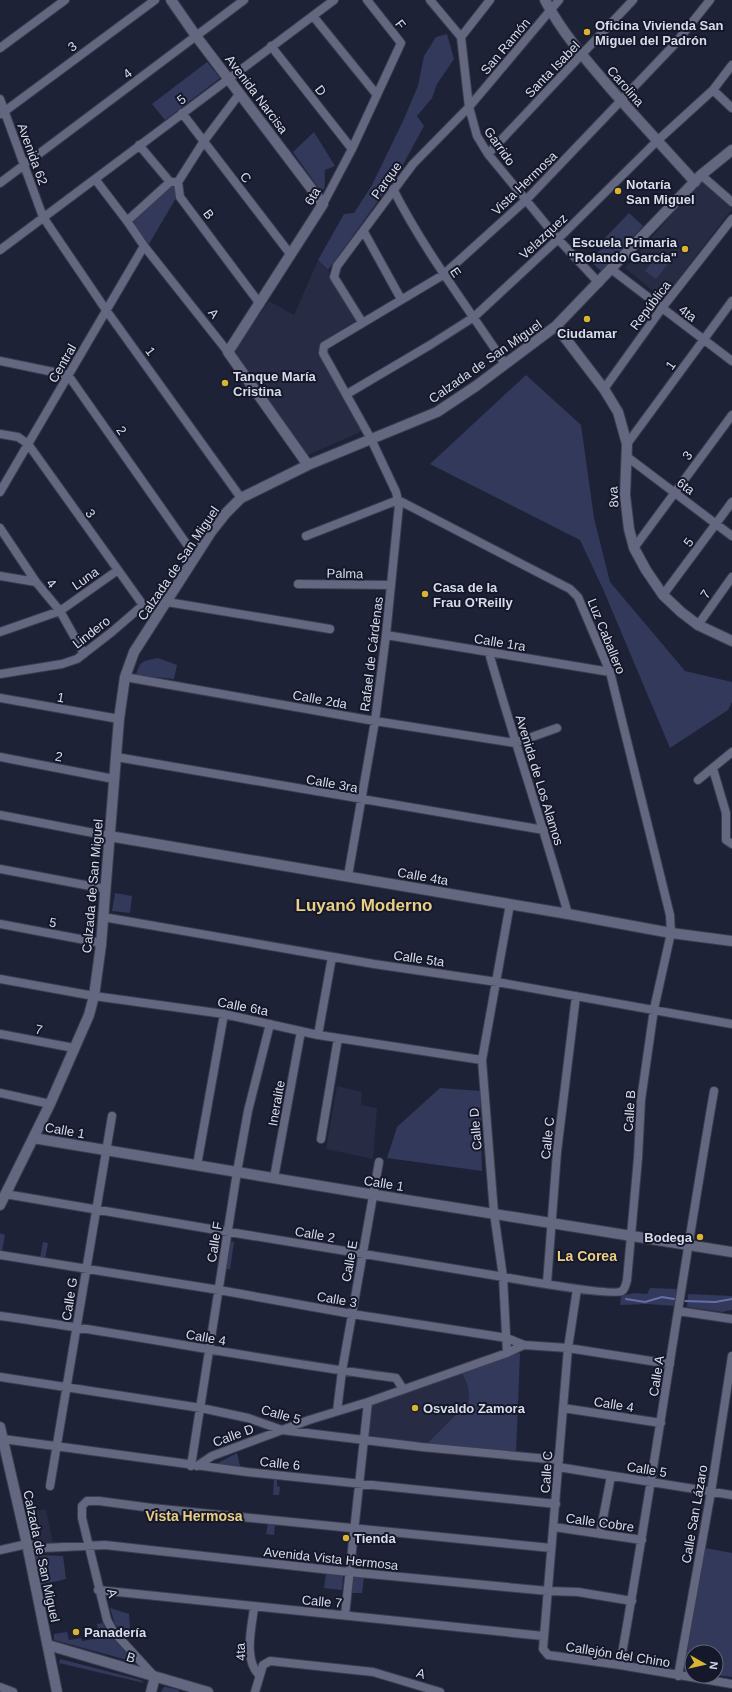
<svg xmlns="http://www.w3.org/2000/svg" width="732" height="1692" viewBox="0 0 732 1692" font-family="Arial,sans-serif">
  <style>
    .built { fill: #272b43 }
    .green { fill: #33395b }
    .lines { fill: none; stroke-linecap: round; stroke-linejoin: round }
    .stream { stroke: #656fa7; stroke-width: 2 }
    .street-casing { stroke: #3b3d4d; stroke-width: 10 }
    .secondary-casing { stroke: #3b3d4d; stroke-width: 12 }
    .street { stroke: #63677f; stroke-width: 8 }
    .secondary { stroke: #63677f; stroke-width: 10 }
    .poi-dot { fill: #dab333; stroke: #15182b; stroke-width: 1.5 }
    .labels { text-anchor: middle; stroke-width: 4; stroke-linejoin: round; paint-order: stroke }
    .street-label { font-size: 13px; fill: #d8dbe8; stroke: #15182b }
    .poi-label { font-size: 13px; font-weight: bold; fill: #d8dbe8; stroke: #15182b; text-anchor: start }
    .neighbourhood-label { font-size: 14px; font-weight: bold; fill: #eacf83; stroke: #15182b }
    .district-label { font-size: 17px; font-weight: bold; fill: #eacf83; stroke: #15182b }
  </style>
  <rect width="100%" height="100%" fill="#1e2236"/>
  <path class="built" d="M702,180l30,26v3l-69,90 -38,-31z
    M318,260l20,21 22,37 -39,25 46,86 -61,27 -73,-104 36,-51 25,14z
    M337,1086l25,6 -1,13 16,3 -4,51 -47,-10z
    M459,1369l9,14 2,12 -2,8 -46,44 -59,-7 5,-38z
    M46,1509l7,34 -13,1 -9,-3 -5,-28z"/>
  <path class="green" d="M447,34l7,25 -17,25 -5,14 -15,18 7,10 -25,46 -71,98 -10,-10 26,-46 10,-1 18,-28 31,-64 15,-35 6,-30 12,-19z
    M207,62l13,16 -55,42 -13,-16z
    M314,132l21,34 -10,4c-1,7 1,13 -1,19l-4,1 -27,-38z
    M172,185l4,1v12l-27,46h-3l-10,-13 -2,-10z
    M629,213l14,13 -42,45 -11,-10 15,-16 -4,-3z
    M660,251l11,9 -15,19 -11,-8z
    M526,375l55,50 13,93 16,64 75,89 47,11v20l-4,8 -58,38 -67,-159 -23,-49 -150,-76z
    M158,658l19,7 -3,14 -38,-4c4,-15 8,-14 22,-17z
    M115,893l17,3 -2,17 -18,-2z
    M440,1088l40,3 2,80 -95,-13 10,-31z
    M0,1233l5,2 -3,16h-2z
    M229,1241l5,1 -4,27h-4z
    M43,1242l5,1 -3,16 -5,-1z
    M650,1288l29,1 -3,17 -29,-2 -27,1 1,-9 13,-3 13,1z
    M688,1294l44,2v14l-10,2 -35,-5z
    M520,1353l-4,100 -92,-7 44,-43c3,-13 -1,-21 -7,-31z
    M237,1453l3,13 -24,-2z
    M274,1480h3v6l3,1 -1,8h-6z
    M268,1523l7,1 -1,11 -8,-1z
    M705,1548l27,5v124l-16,-2v-23h-24v19l-8,-1z
    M39,1555l24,1 3,23 -26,6 -6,-29z
    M326,1574l17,2 -1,14 -18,-2z
    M352,1576l12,1 -2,16h-12z
    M110,1608l19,6 2,26 -16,-16z
    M103,1623l4,8 23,26 1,4 -77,-21v-6l13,-2 2,8 12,-2 1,3 17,-3 -2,-14z
    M60,1659l81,21 3,3 -85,-20z
    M164,1687h2l13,3v2h-18z"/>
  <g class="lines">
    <path class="stream" d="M626,1299l19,3 17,-5 12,2
      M685,1301l30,1 17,-3"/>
    <g class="street-casing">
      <path id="street" d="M430,0l31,37 8,70 8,29 11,18 70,85 41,44
        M313,16l64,79
        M461,37l29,-37
        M271,46l81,103
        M0,48l65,-48
        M713,90l19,18
        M0,99l43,118 63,93 135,188
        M182,113l109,142
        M1,114l154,-114
        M139,145l31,37h8l2,15 80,107
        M488,154l145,-154
        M701,175l31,27
        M95,179l32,42 17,25 84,106
        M178,182l26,-41 36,-48
        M0,183l244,-183
        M393,189c32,63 74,117 112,175
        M323,204l29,-55 49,-106 -34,-43
        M127,221l43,-39
        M364,232l37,67
        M0,250l334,-250
        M611,269l121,92
        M362,322l-28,-45 3,-11 76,-102 56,-57 90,-107
        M0,361l68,14 127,181
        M604,389l58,-81 70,-89
        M347,394l83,-49 44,-28 84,-78 99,-98 56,-51 19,-25
        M0,434l18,3 10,7 115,161 16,9
        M627,444l105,-143
        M626,456l106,80
        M0,492l144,-246
        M0,528l36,54 24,29 24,43
        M634,548l98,-133
        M0,576l36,6
        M298,584l93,1
        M663,595l69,-93
        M167,602l163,27
        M698,625l34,-48
        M0,632l60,-21 58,-41
        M386,635l224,37
        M489,653c25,87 54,173 79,261
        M0,674l62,-10 15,-5 36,-28 30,-26
        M125,677l250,44 140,22 42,-15
        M0,698l119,21
        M0,757l114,22
        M116,757l428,73
        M713,769l13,44v27l6,4
        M698,780l34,-28
        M0,815l109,21
        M0,869l106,20
        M348,876l27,-155 11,-86 13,-130 -3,-13 -25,-53 -48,-86 1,-7 119,-71 84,-76 147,-154 36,-45
        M103,917l271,47 123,18 235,42
        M0,924l101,19
        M0,979l94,17 130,18 94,21 164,25
        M0,1034l74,14
        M318,1035l14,-78
        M0,1093l50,11
        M321,1139l17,-101
        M197,1165l27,-151
        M274,1178l27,-147
        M5,1194c162,28 325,55 487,81 17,3 122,22 130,16 3,-2 4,-7 5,-11l11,-122 3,-58 13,-91 17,-76 -1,-18 -60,-243 -32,-75 -8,-8 -172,-89 -92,36
        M0,1255l219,35 133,24 155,24 17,7 44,3 102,16
        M547,1283l10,-131 19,-156
        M577,1289l-9,59 -25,301 5,6 72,10 112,19
        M678,1311l54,8
        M0,1316c130,18 259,44 389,61l7,1 7,11
        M507,1353l-4,-76 -9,-64 -12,-153 28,-156
        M0,1377l201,31 47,10 34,12 140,17 137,13
        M563,1408l98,15
        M337,1411l5,-40 37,-209
        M3,1439l244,33 309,32
        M191,1466l46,-294 11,-61 22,-87
        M197,1466l15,-10 97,-36 59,-18 139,-49 17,-8
        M558,1467l174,28
        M50,1486l62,-370
        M554,1527l88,13
        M600,1534l11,-58
        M0,1550l27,-6 16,4 62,-3 244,27 199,19 30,1 54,9
        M98,1590l445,46
        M254,1607c-2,20 -11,52 5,68
        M345,1615l23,-213
        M620,1665c34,-191 61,-383 94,-574
        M678,1676l33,-184 21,-136
        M155,1677l-42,-46 -6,-11 -25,-102v-12l5,-5h12l53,7 399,40
        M0,1687l13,5
        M255,1692l8,-27 7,-4 103,11 67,20"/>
    </g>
    <g class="secondary-casing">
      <path id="secondary" d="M171,0l25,36 127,168 -95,148 80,113
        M545,0c17,33 42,61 66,89 27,31 56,62 84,93
        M556,326l48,63 14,23 9,32 -2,51 4,34 5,19 12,22 17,25 18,17 17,13 34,16
        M109,836l459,78 103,19 61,8
        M33,1138l330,55 369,59
        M0,1205l50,-101 39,-89 5,-19 7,-51 18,-226 6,-42 9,-25 77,-120 15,-19 15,-15 67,-33 129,-53 39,-26 80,-60 145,-151 31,-25
        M0,1427l27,117 30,148
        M48,1645l160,47
        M151,1692l4,-15"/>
    </g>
    <use href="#street" class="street"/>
    <use href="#secondary" class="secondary"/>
  </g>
  <g class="poi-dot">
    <circle cx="587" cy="32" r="4"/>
    <circle cx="618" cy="191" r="4"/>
    <circle cx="685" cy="249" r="4"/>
    <circle cx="587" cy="319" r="4"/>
    <circle cx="225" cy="383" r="4"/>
    <circle cx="425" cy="594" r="4"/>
    <circle cx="700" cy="1237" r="4"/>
    <circle cx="415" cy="1408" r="4"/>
    <circle cx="346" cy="1538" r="4"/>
    <circle cx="76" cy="1632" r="4"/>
  </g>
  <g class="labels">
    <g class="street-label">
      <text transform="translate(401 24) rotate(52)" y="5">F</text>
      <text transform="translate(72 46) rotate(-36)" y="5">3</text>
      <text transform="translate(505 46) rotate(-50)" y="5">San Ramón</text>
      <text transform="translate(552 69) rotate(-46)" y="5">Santa Isabel</text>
      <text transform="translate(127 73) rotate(-37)" y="5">4</text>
      <text transform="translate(626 86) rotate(49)" y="5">Carolina</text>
      <text transform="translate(321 90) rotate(52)" y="5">D</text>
      <text transform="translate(257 94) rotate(53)" y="5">Avenida Narcisa</text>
      <text transform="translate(181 99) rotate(-37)" y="5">5</text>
      <text transform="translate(500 146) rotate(55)" y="5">Garrido</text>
      <text transform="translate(33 154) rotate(70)" y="5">Avenida 62</text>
      <text transform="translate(246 177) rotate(52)" y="5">C</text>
      <text transform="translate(386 180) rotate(-54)" y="5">Parque</text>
      <text transform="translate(524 183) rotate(-44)" y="5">Vista Hermosa</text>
      <text transform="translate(312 196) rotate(-60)" y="5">6ta</text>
      <text transform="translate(209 214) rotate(53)" y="5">B</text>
      <text transform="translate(543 236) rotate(-43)" y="5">Velazquez</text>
      <text transform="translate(456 272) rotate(55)" y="5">E</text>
      <text transform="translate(650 305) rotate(-53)" y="5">República</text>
      <text transform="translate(214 313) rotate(52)" y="5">A</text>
      <text transform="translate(688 313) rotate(37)" y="5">4ta</text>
      <text transform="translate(151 351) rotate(54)" y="5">1</text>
      <text transform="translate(485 361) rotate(-35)" y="5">Calzada de San Miguel</text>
      <text transform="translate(62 363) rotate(-60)" y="5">Central</text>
      <text transform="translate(670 365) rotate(-54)" y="5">1</text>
      <text transform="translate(122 430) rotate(55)" y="5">2</text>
      <text transform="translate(687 455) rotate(-53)" y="5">3</text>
      <text transform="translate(686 486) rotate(37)" y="5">6ta</text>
      <text transform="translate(613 497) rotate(-93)" y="5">8va</text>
      <text transform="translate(91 513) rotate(55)" y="5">3</text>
      <text transform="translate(688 542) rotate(-54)" y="5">5</text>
      <text transform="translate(178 563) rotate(-56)" y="5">Calzada de San Miguel</text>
      <text transform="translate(345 573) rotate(1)" y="5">Palma</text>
      <text transform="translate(85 578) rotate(-35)" y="5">Luna</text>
      <text transform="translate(52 583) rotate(50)" y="5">4</text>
      <text transform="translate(705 594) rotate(-55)" y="5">7</text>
      <text transform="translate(91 632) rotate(-38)" y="5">Lindero</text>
      <text transform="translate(607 636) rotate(68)" y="5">Luz Caballero</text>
      <text transform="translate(500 642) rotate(9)" y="5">Calle 1ra</text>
      <text transform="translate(371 654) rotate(-83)" y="5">Rafael de Cárdenas</text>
      <text transform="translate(61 697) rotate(10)" y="5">1</text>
      <text transform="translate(320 699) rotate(10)" y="5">Calle 2da</text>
      <text transform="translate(59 756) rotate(11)" y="5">2</text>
      <text transform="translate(540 780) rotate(73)" y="5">Avenida de Los Alamos</text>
      <text transform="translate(332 783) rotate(10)" y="5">Calle 3ra</text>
      <text transform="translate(423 876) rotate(10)" y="5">Calle 4ta</text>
      <text transform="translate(92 886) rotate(-85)" y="5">Calzada de San Miguel</text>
      <text transform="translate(53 922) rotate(11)" y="5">5</text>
      <text transform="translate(419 958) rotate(8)" y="5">Calle 5ta</text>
      <text transform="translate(243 1006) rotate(11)" y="5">Calle 6ta</text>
      <text transform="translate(39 1029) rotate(11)" y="5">7</text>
      <text transform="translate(276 1103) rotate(-80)" y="5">Ineralite</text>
      <text transform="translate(629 1111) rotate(-86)" y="5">Calle B</text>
      <text transform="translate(475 1129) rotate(-95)" y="5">Calle D</text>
      <text transform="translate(65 1130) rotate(10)" y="5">Calle 1</text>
      <text transform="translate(547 1138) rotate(-84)" y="5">Calle C</text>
      <text transform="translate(384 1183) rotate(9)" y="5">Calle 1</text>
      <text transform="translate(315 1234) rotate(10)" y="5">Calle 2</text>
      <text transform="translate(214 1242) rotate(-81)" y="5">Calle F</text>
      <text transform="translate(349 1261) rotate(-80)" y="5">Calle E</text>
      <text transform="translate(69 1299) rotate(-81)" y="5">Calle G</text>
      <text transform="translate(337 1299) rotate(10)" y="5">Calle 3</text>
      <text transform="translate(206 1337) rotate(10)" y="5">Calle 4</text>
      <text transform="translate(656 1376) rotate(-81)" y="5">Calle A</text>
      <text transform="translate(614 1404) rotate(9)" y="5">Calle 4</text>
      <text transform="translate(281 1414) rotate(15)" y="5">Calle 5</text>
      <text transform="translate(233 1435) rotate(-20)" y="5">Calle D</text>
      <text transform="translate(280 1463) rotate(6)" y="5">Calle 6</text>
      <text transform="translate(647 1469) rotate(9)" y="5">Calle 5</text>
      <text transform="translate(546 1472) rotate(-86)" y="5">Calle C</text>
      <text transform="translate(694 1514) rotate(-80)" y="5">Calle San Lázaro</text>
      <text transform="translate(600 1522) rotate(8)" y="5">Calle Cobre</text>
      <text transform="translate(42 1556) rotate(78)" y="5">Calzada de San Miguel</text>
      <text transform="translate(331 1558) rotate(6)" y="5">Avenida Vista Hermosa</text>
      <text transform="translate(113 1593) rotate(76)" y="5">A</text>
      <text transform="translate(322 1601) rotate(5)" y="5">Calle 7</text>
      <text transform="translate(240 1652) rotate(-93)" y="5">4ta</text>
      <text transform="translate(618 1654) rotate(9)" y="5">Callejón del Chino</text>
      <text transform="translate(131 1657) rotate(17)" y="5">B</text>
      <text transform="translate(421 1673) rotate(16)" y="5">A</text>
    </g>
    <g class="poi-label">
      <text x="595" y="30">Oficina Vivienda San<tspan x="595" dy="15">Miguel del Padrón</tspan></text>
      <text x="626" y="189">Notaría<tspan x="626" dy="15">San Miguel</tspan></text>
      <text x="677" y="247" text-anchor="end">Escuela Primaria<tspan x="677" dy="15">"Rolando García"</tspan></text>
      <text x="587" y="338" text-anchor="middle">Ciudamar</text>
      <text x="233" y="381">Tanque María<tspan x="233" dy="15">Cristina</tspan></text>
      <text x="433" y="592">Casa de la<tspan x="433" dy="15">Frau O'Reilly</tspan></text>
      <text x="692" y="1242" text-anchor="end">Bodega</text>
      <text x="423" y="1413">Osvaldo Zamora</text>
      <text x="354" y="1543">Tienda</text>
      <text x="84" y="1637">Panadería</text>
    </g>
    <g class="neighbourhood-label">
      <text x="587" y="1261">La Corea</text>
      <text x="194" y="1521">Vista Hermosa</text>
    </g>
    <g class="district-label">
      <text x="364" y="911">Luyanó Moderno</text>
    </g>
  </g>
  <g transform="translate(704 1664) rotate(98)"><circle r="19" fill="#15182b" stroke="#636677"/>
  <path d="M0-3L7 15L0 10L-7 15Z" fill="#dab333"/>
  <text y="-6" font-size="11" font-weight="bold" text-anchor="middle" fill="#d8dbe8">N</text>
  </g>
</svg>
